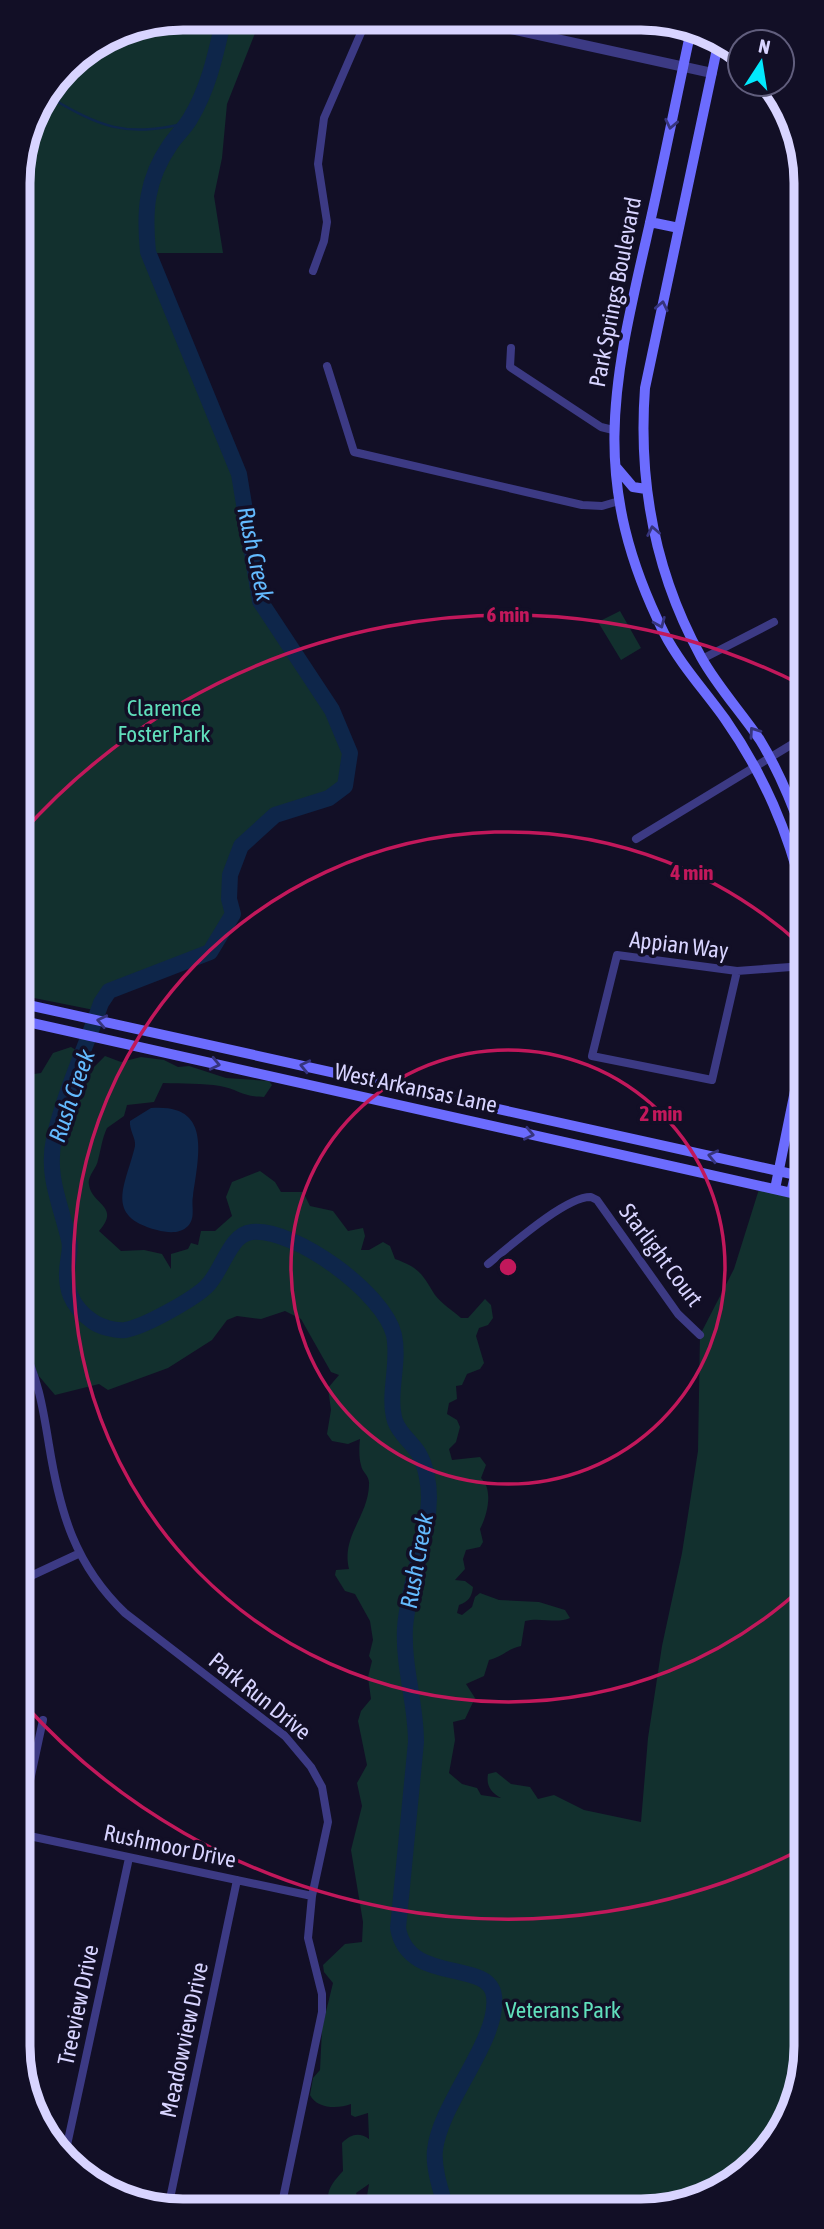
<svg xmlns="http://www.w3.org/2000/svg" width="824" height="2229" viewBox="0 0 824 2229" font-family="'Asap Condensed',sans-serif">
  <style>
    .green { fill: #12302e }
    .water { fill: #0e264a }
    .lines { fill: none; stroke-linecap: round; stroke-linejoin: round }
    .stream { stroke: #0e264a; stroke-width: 2.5 }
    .river { stroke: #0e264a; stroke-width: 16 }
    .minor { stroke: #3c3a84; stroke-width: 8 }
    .tertiary { stroke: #3c3a84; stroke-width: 10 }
    .secondary { stroke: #6c6cfe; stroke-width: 10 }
    .oneway { stroke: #36347c }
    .ring { fill: none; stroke: #c2185b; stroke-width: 3.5 }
    .labels { text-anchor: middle; stroke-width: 7; stroke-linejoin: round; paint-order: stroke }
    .street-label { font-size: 23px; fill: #d8d4ff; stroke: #120f26 }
    .park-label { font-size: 23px; fill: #60dfbc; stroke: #120f26 }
    .water-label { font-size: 24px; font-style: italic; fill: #63bafe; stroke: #120f26 }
    .rim { fill: none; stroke: #d8d4ff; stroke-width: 9 }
    .centre { fill: #c2185b; stroke: #120f26; stroke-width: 3.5 }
    .ring-label { font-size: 21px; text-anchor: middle; font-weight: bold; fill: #c2185b; stroke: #120f26; stroke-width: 7; stroke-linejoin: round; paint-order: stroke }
  </style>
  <rect width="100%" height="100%" fill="#120f26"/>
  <path class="green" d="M183,18h78l-34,86 -5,54 -8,38 9,57h-75l91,221 21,127 72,109 18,43 -5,33 -16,12 -54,17 -34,31 -11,29 -1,24 4,15 -23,38 -101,39 -10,20 -80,-16 -1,-824 17,-62 38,-50 47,-29z
    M620,611l21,37 -20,12 -23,-38z
    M19,1034l13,17 -1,21 3,2 7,-1 12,-20 18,-6 8,5 7,16 5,2 14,-14 16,6 20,-5 23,3 14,7 11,-1 37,12 43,3 3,4 -8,12c-22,0 -26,-8 -44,-11 -17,-3 -38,-2 -57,-3l-9,19 -27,3 -3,11 -17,12c-5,11 -6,21 -9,32 -1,8 -11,16 -9,25 3,20 32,21 10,46l22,20 23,-1 18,4 9,15v-15l17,-5 3,-6 7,2 3,-14h14l17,-15 -6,-19 6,-15 28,-11 15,11 6,10h22l7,14 23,5 15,20 15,-3 2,8 -4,14h8l14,-8 7,4 5,13c25,9 27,15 40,36 6,8 18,16 26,23h7l17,-19 6,6 2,13 -5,7 -9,3 -3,8 8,27 -4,6 -13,5 -5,11 -6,1 1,13 -8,4 -2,11 10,6 3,7 -4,15 -7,7 3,11 28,-3 6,8 -5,13c13,12 6,38 -1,51l3,13 -3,5 -14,3 -3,9 2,10 -10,11 10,1 8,6c-1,10 -5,15 -14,18l-2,8 5,2 10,-8 3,-10 5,-4 19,7 40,2 26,8 5,8c-13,6 -30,-1 -45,3l-4,25c-14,3 -17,10 -32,14l-5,16 -18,8 9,14 -10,21 -12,3 2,18 -6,33 13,11 15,4 4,7 20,3c-10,-6 -15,-12 -13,-24l8,-2 15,12 19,3 8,12 16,-4 30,15 57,12 7,-84 14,-92 20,-93 16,-102 2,-116 34,-66 26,-83 45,10 1,861 -12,52 -28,46 -42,34 -50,19h-309l4,-24 -13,9 4,15 -29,-1c-8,-14 2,-25 12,-36l-1,-28c9,-9 17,-11 27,-4l-1,-26 -13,4 -4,-2v-11c-13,5 -34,5 -41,-9l3,-17 7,-8 2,-42 11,-45 -9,-11 -1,-7 22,-21 17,-2 1,-20 -12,-72 11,-44 -5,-23 10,-18 -9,-44 3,-10 10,-12 -3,-22 4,-16 -3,-5 4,-16 -3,-19 -15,-27 -10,-3 -10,-16 1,-5 13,-1c-8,-33 19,-52 20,-84 1,-10 -7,-12 -8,-20 -2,-6 -2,-18 -1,-26l-12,5 -16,-3 -5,-7 4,-24 -3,-22 11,-13 -8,-3 -30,-53 -16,-8 -24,8 -24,-3 -10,4 -15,20 -44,28 -60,22 -9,-6 -44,11 -17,-20 -18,-46z"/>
  <path class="water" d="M151,1108c61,-5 48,46 42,88 -2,10 3,22 -5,30 -8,8 -20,7 -31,4 -54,-14 -31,-45 -22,-84 1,-8 -6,-16 -5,-25z"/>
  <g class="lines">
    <path class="stream" d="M46,95c54,32 77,43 141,28"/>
    <path class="river" d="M224,18c-8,35 -15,70 -34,101 -6,10 -14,17 -20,26 -24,35 -26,66 -22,107l91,222 21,127 72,109 18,43 -5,33 -16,12 -54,17 -34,31 -11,29 -1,24 4,15 -23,38 -101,39 -8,12c-15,44 -37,90 -47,136 -8,37 7,66 15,101 2,7 0,15 -1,22 -4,26 3,44 24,59 8,6 23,10 33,9 19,-3 67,-30 81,-43 16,-14 23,-53 46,-55 43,-4 132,61 142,103 6,29 -7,59 1,86 5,14 17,21 24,33 7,12 10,30 10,44 -1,44 -21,86 -24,130 -2,39 11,75 11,114l-18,186c10,58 91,30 96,68 6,43 -54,107 -59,154 -2,18 6,41 11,58"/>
    <path class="minor" d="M313,271l11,-30 3,-19 -9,-58 6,-46 43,-99
      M511,348l-1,19 91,60 12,3
      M327,366l27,86 228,53 20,1 17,-5
      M702,659l72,-37
      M636,839l168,-102
      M617,955l120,16 -25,109 -120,-24z
      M737,971l67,-5
      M488,1264c21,-17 78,-68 103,-67l6,3 81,114 22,21
      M20,1343c18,33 23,65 29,102 11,68 26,120 76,168l160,123 26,31 11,20 6,35 -16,74 -4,42 14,56v18l-41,196
      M20,1581l58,-27
      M20,1827l23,-107
      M20,1834l292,62
      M64,2159l65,-301
      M168,2208l69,-328"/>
    <path class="tertiary" d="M465,19l247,54"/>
    <path class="secondary" d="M691,30c-14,65 -27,131 -42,197 -36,157 -61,253 15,406 16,31 41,58 61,86 39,56 63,112 79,178
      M718,44l-73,344c-7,95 10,185 56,269 16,29 40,55 59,83 19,31 32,63 44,97
      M650,222l29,6
      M616,467l17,20 13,2
      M19,1003l786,174
      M19,1020l786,176
      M775,1189l30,-147
      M791,1193l14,-61"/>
  </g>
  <defs><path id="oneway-chevron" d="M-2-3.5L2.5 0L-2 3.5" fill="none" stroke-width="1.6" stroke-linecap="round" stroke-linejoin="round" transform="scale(1.75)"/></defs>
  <g class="oneway">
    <use href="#oneway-chevron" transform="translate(671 124) rotate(102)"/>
    <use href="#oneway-chevron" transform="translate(662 306) rotate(-78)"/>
    <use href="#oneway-chevron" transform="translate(653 531) rotate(-101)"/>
    <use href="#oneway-chevron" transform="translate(660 623) rotate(67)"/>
    <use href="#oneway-chevron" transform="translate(754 732) rotate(-125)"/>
    <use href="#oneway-chevron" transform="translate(102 1021) rotate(-168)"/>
    <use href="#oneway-chevron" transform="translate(215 1064) rotate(13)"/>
    <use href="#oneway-chevron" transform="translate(305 1066) rotate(-167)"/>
    <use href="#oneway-chevron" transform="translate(529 1134) rotate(12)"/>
    <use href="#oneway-chevron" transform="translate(713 1156) rotate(-167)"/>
  </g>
  <g class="ring">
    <circle cx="508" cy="1267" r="217"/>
    <path d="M805 1585A435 435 0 1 1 802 946"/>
    <path d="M804 1848A652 652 0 0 1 23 1703M20 835A652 652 0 0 1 804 686"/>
  </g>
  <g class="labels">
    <g class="street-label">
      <text transform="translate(615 292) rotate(-79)" y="8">Park Springs Boulevard</text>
      <text transform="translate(679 945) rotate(7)" y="8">Appian Way</text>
      <text transform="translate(416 1088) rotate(12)" y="8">West Arkansas Lane</text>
      <text transform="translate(661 1255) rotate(53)" y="8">Starlight Court</text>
      <text transform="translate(260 1696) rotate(39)" y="8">Park Run Drive</text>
      <text transform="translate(170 1846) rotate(12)" y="8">Rushmoor Drive</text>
      <text transform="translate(78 2005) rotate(-78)" y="8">Treeview Drive</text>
      <text transform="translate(184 2040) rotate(-78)" y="8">Meadowview Drive</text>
    </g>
    <g class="park-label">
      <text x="164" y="716">Clarence<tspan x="164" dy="26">Foster Park</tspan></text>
      <text x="563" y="2018">Veterans Park</text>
    </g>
    <g class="water-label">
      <text transform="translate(255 554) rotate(78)" y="8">Rush Creek</text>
      <text transform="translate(72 1096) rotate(-71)" y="8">Rush Creek</text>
      <text transform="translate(417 1561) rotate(-80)" y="8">Rush Creek</text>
    </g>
  </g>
  <path d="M0 0H824V2229H0ZM183 30H641A153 153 0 0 1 794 183V2046A153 153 0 0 1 641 2199H183A153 153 0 0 1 30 2046V183A153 153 0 0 1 183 30Z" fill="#120f26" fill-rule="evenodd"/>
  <path class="rim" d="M183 30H641A153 153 0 0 1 794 183V2046A153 153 0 0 1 641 2199H183A153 153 0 0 1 30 2046V183A153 153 0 0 1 183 30Z"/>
  <circle cx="508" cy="1267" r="10" class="centre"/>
  <g class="ring-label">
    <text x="508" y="622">6 min</text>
    <text x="692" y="880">4 min</text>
    <text x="661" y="1121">2 min</text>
  </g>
  <g transform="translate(761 63) rotate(12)"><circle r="33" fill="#120f26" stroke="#615e7d" stroke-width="2"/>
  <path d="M0-5L12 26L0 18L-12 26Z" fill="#02e9fd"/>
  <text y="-10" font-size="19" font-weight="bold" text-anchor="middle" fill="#d8d4ff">N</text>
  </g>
</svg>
